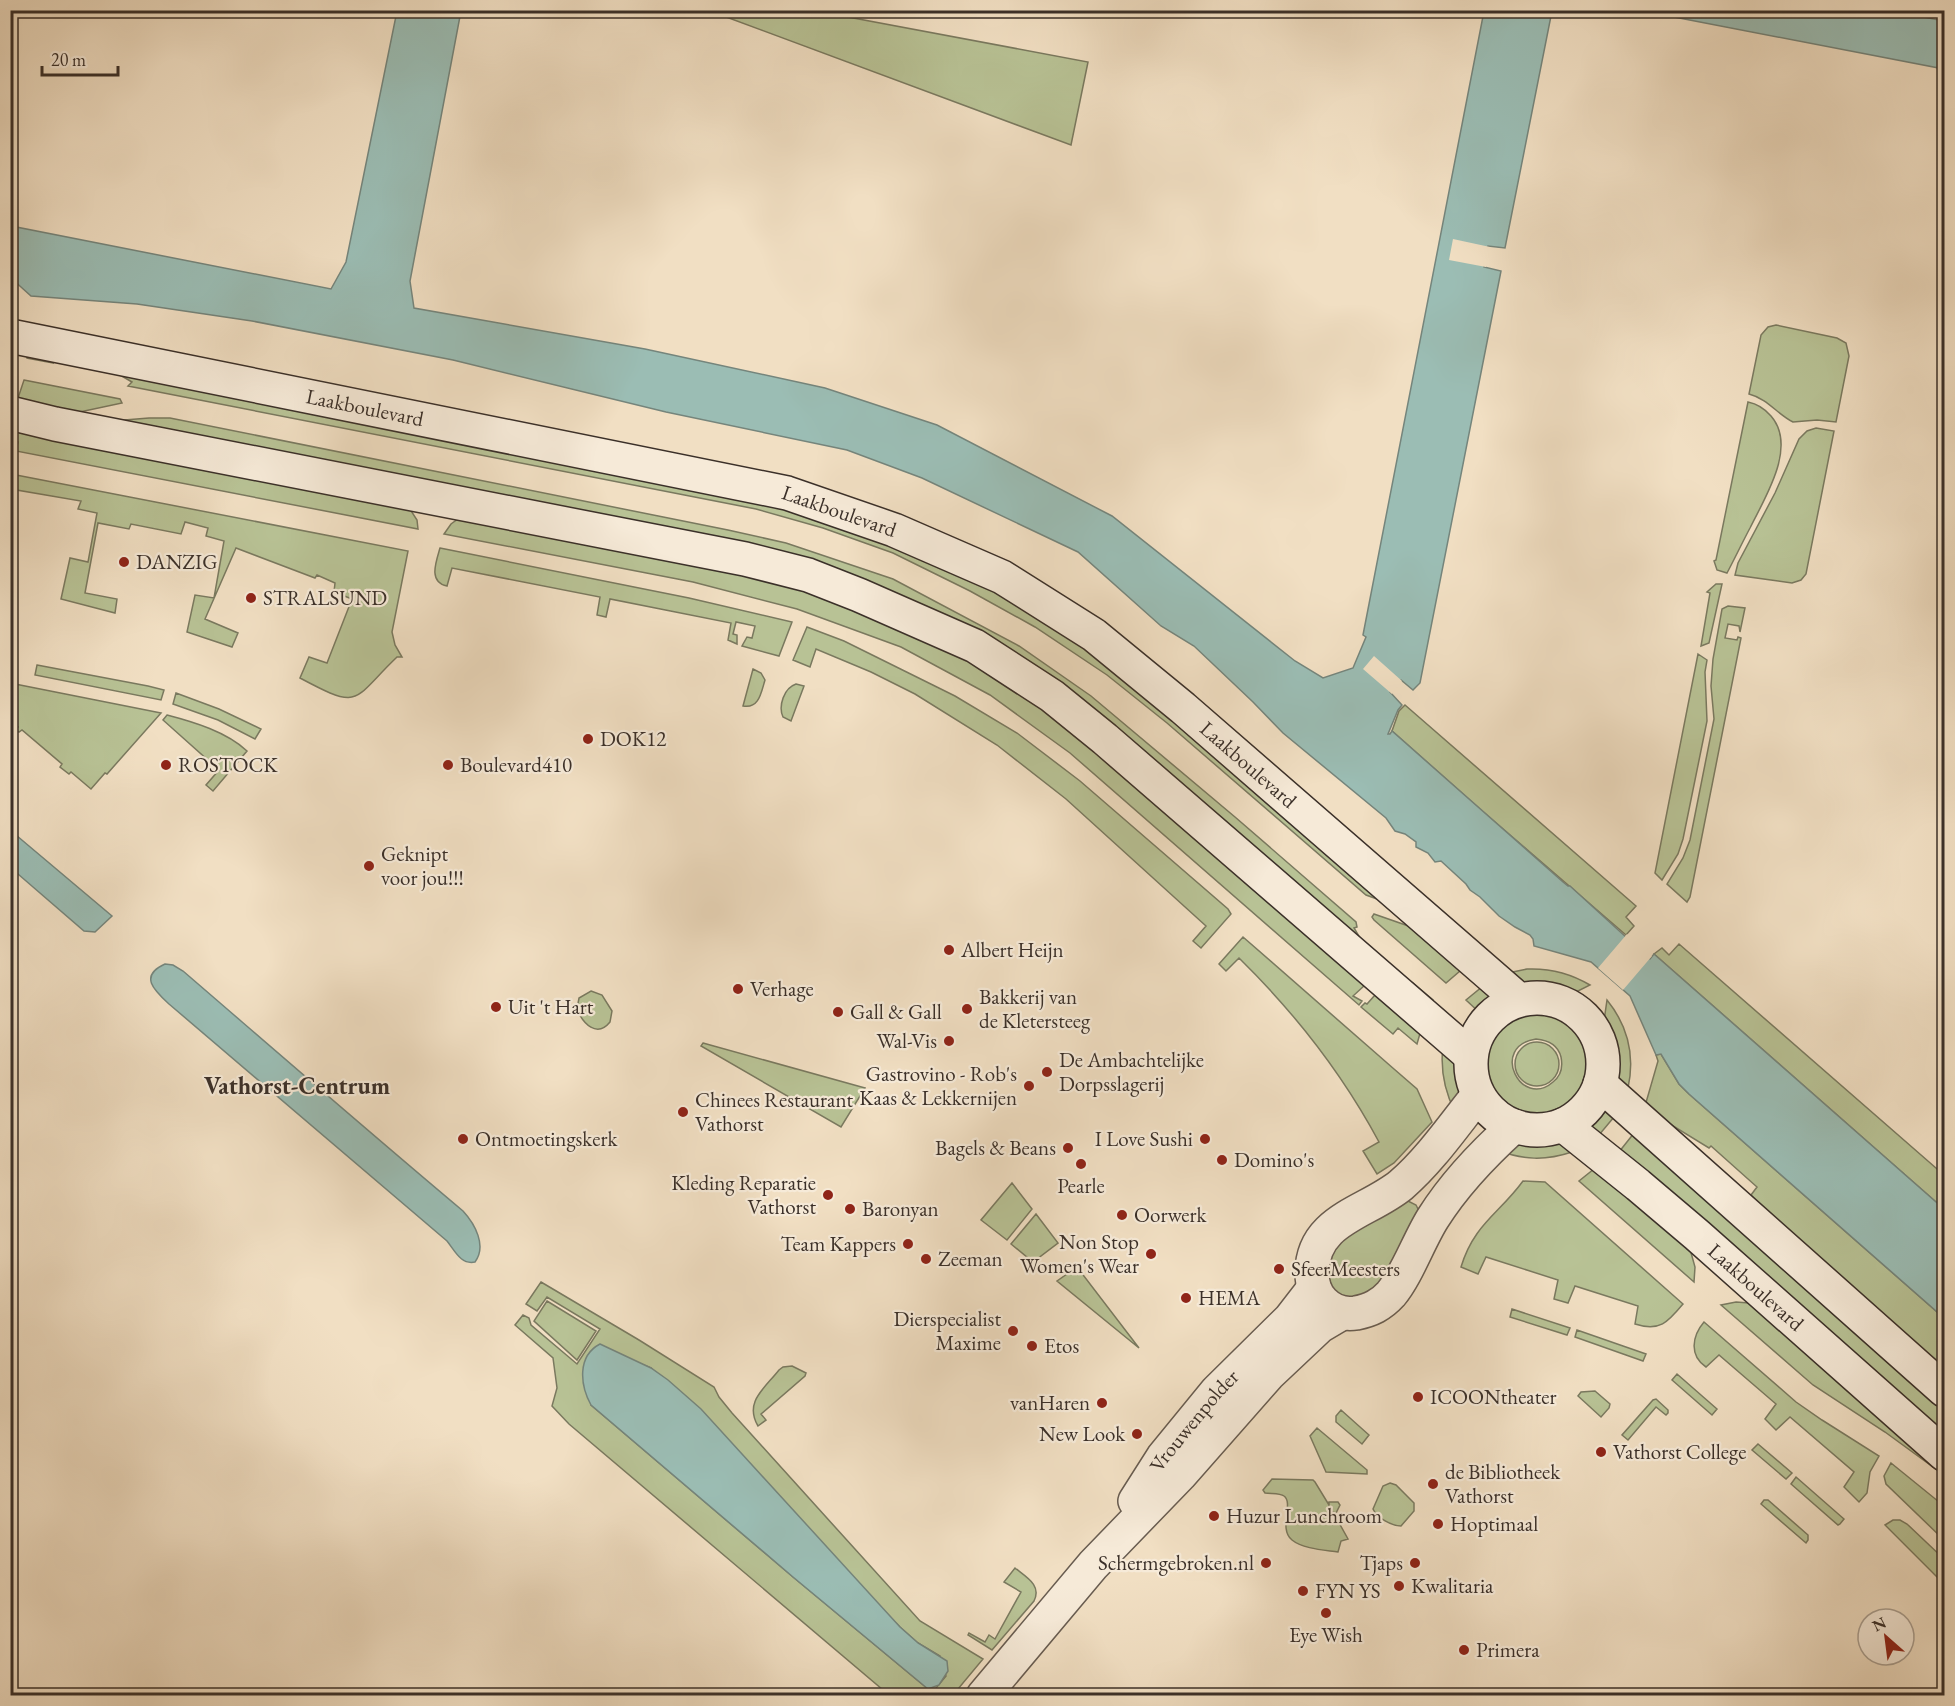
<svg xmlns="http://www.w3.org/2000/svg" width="1955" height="1706" viewBox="0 0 1955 1706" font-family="'EB Garamond',serif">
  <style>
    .green { fill: #b8c295; stroke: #7a795f; stroke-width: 1.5; fill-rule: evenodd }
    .water { fill: #9bbdb4; stroke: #75857c; stroke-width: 1.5 }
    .pier { fill: #f1dfc3 }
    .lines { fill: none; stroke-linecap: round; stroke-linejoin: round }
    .tertiary-casing { stroke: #685c50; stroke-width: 36 }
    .secondary-casing { stroke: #3b3029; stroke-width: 36 }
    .tertiary { stroke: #f6ead8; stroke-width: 33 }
    .secondary { stroke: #f6ead8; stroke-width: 33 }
    .poi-dot { fill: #8f2418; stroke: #f6ead8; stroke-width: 2 }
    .labels { text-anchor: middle; stroke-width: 4.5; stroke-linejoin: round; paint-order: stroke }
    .street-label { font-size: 21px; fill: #3b3029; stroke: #f6ead8 }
    .poi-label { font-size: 21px; fill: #3b3029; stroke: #f6ead8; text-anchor: start }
    .quarter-label { font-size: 24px; font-weight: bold; fill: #3b3029; stroke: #f6ead8 }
  </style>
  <rect width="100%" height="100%" fill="#f1dfc3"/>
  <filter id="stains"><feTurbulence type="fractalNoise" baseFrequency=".00333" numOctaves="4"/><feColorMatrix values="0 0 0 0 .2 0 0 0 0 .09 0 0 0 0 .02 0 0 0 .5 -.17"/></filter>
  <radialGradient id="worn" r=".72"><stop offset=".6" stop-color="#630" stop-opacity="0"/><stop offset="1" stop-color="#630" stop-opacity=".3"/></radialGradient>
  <path class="green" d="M710,11h106l272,51 -17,83z
    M1776,325l61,13 9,5 3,13 -13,66 -19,-2 -24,2c-16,-8 -25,-23 -44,-28l12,-59 7,-8z
    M26,349l742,146 197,74 143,88 283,247 -25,-9 -199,-172 -60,-48 -72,-48 -65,-36 -77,-38 -70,-25 -67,-19 -628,-123 4,-4 -17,-10 -64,-13 2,4 -26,-5z
    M24,380l96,19 2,4 -47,10 -60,-6z
    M1748,402c10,2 17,7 23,14 27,31 -7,83 -21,112 -8,15 -16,32 -23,45l-10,-3 -3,-9 2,-1z
    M149,418h21l558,112 58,13 107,36 126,67 72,50 144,121 121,105 1,5 -3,1 6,10 53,49v-4l20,17 -5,9 -509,-398 -807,-190z
    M11,421l395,82 11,17 1,9 -402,-78 2,-9 -7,-2z
    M1816,428l18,3 -28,143 -5,6 -9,3 -57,-8 3,-12 37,-70 24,-54 8,-8z
    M11,474l397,77 -16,81 3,13 7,12h-5c-46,44 -35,54 -97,21l9,-21 18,6 25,-64 -18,-7 1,-9 -18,-8 -2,3 -79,-30 -31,71 33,14 -6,14 -45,-15 8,-37 19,3 10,-57 -18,-5 2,-8 -23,-6 -4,12 -50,-10 -2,5 -31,-6 -13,70 32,6 -2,14 -54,-14 9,-41 18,4 9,-49 -19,-4 3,-8 -70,-12z
    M462,516l345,66 202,95 414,346 -6,21 -19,-16 -5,6 -32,-27 4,-4 2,1 8,-9 -10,-10 -12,11 9,5 -3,4 -289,-252 -80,-58 -89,-48 -104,-38 -104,-27 -249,-48 7,-10z
    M440,548l249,50 103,24 -13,34 -37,-10 5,-9 5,1 3,-12 -19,-4 -3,12 4,1v9l-9,-4 3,-17 -121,-24 -4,18 -9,-2 3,-18 -148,-29 -5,18c-19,-4 -11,-24 -7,-38z
    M1716,584h6l-13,59 -8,3 9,-53 -3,-1z
    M1728,606l17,2 -5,24 -1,-6 -11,-2 -3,14 12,2 1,-3 3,1 -51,259 -3,5 -20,-18 16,-26 7,-18 24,-121 -3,-33 2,-27 9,-50z
    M807,627l37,14 111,55 62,37 63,48 148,128 3,5 -30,34 -8,-7 13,-15 -140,-127 -69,-54 -82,-51 -44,-22 -55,-23 -6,18 -17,-7z
    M1698,654l9,6 -2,12 2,49 -24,118 -5,15 -16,26 -7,-7z
    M37,665l111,21 16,4 -3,10 -126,-25z
    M753,669l8,4 4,7c-4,13 -6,29 -22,26z
    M10,683l151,30 -54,61 -2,-1 -14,16 -20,-17 -2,2 -9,-7 2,-3 -40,-34 -3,2 -3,-2 2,-3 -7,-6z
    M796,684l8,2 -13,35 -8,-4c-5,-11 1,-29 13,-33z
    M176,693l43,16 42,20 -6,10 -37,-19 -45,-16z
    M1405,705l231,201 -10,11 8,9 -8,9 -145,-125 -89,-79 7,-20z
    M167,715c27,7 60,17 80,36l-34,40 -7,-6 13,-15 -56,-50z
    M1374,914l43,15 51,35 -22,19 -72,-63 -2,-3z
    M1243,937l151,132 23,20 15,33 -38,41 -17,11 -14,-23 16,-9c-37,-69 -85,-130 -140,-184l-13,13 -7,-7z
    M1679,944l265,231v34l-290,-255 8,-6 7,7z
    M1527,969c23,-1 43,4 63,16l-12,6 -11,1 -38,-4 -21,-15z
    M1488,982l8,16 -16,15 -14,-13z
    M591,991l11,4 10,16 -2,11c-13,16 -27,2 -33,-13l2,-11z
    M1607,1000c21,26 28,56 21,88l-15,-12 -1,-23 -8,-32z
    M1527,1012c79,-6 80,100 12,104 -62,3 -77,-85 -12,-104zM1536,1039c11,1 22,6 25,18 2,10 0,19 -8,25 -32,28 -64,-36 -17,-43z
    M1515 1064a22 22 0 1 1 44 0a22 22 0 1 1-44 0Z
    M703,1043l162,45 -24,39 -140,-81z
    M1443,1046c23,27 24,33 12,66 -11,-22 -15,-42 -12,-66z
    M1661,1054l18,30 10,10 255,224v62l-138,-121 -55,-64 6,-8 -46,-41 -2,2 -49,-30 -15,-12 13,-45 -2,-6z
    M1604,1099l15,12 -20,24 -13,-11z
    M1638,1128l306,271v46l-325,-293z
    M1545,1139l22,4 5,9c-27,9 -49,8 -75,-2l19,-10z
    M1599,1165l91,84 5,18 -1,15 -115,-101z
    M1523,1181l22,1 138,122c-15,18 -23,28 -48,20l3,-18 -63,-20 -7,17 -14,-4 4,-19 -72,-23 -8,17 -17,-7c13,-43 38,-53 62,-86z
    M1012,1183l20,26 -25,31 -26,-20z
    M1404,1199l12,6 3,6 -43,80 -32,9 -17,-16 3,-34 65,-50z
    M1036,1214l22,29 -25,19 -22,-18z
    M1077,1267l62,81 -82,-67z
    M541,1282l98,58 75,47 5,10 13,16 188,208 63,38 -30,36h-64l-320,-271 -17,-18 5,-18 -4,-30 -38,-33 8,-10 6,3 2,7 46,39 23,-35 -53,-32 -10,14 -11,-7zM641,1364l10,4 249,259 18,16 22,13 6,20 -10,12 -8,1 -135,-112 -202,-172z
    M547,1301l49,30 -19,29 -43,-39z
    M1736,1302l13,1 195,159v13l-59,-43 -72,-47 -92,-80z
    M1512,1309l58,19 -3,7 -57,-18z
    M1704,1322l92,80 26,18 57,36 -9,16 -3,21 -8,9 -15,-15 10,-15 -64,-55 -14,13 -11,-11 11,-15 -57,-49 -13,12c-17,-11 -14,-31 -2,-45z
    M1577,1330l69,24 -3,7 -68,-24z
    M792,1366l14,7 -1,3 -44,38 5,6 -8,6c-14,-24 6,-37 21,-56l4,-3z
    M1677,1374l40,35 -5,6 -40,-35z
    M1595,1391l15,13 -1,4 -8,9 -23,-21 3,-4z
    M1656,1399l12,11v3l-2,2 -10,-8 -28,33 -6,-5 31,-35z
    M1341,1410l28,25 -7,9 -26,-22v-6z
    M1317,1428l50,42v4l-41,-2 -16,-36z
    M1758,1444l34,29 -6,6 -34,-29z
    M1891,1463l53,43v34l-58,-56 -2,-8z
    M1796,1477l48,42 -4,5 -2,1 -47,-41z
    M1272,1479l41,1 2,2 14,23v-3h9l2,3 -4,8 -3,-1 15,27 -7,2 -3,11c-13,-2 -35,-3 -46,-12 -14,-11 2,-37 -8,-44 -4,-3 -13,-2 -19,-3l-2,-3z
    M1390,1483l6,2 18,18v8l-13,15c-9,0 -24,-8 -28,-17l10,-23z
    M1764,1500h4l40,35v5l-2,3 -45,-39z
    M1893,1520h7l7,4 37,35v25l-59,-59z
    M1015,1568c11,9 27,17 19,33l-42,49 -24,-15 1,-2 16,9 4,-7 6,4 26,-47 -17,-10z"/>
  <path class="water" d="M397,11h64l-51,270 4,27 231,41 180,39 112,37 175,91 183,145 28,17 30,-10 13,-31 -3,-2 121,-624h68l-47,237 -17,-2 -4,21 17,4 -81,412 -7,7 -12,-10 -11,12 12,13 -4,5 -10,24h2l2,-3 171,151 5,4h2l80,73 4,-5 290,255v109l-255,-224 -10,-10 -18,-30 -5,1 -26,-59 -39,-34 -57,-16 -1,-7 -3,-4 -15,-8 -16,-11 -19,-19 -10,-7 -4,-6 -25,-23 -6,1 -7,-9 -12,-6v-5l-11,-8 -10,-3 -9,-13 -103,-85 -30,-31 -59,-56 -33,-20 -83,-74 -156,-74 -75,-28 -181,-38 -213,-52 -201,-39 -115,-17 -106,-8 -20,-18v-52l320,63 15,-27z
    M1893,11l51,10v48l-301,-58z
    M10,830l102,86 -17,16 -11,-1 -73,-63z
    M165,964l8,1 10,6c94,81 186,161 280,240 12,13 24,35 12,51 -14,3 -20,-11 -28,-21l-278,-237c-14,-13 -31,-28 -4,-40z
    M600,1344l51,24 17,12 33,29 199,218 18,16 29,18 1,10 -9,14 -11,4 -135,-112 -202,-172c-11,-20 -14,-49 9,-61z"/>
  <path class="pier" d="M1453,239l37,8 -4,20 -37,-7z
    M1374,656l28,25 -10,13 -29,-25z
    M1627,934l25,22 -29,34 -25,-22z"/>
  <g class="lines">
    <g class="tertiary-casing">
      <g id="tertiary">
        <path d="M1478,1095c-24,30 -48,65 -77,90 -34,28 -89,34 -89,88 0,11 3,21 11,29 9,9 21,13 33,11 15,-3 25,-8 35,-19 16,-19 28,-54 42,-76 22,-35 50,-64 81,-92"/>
        <path id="s1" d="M1135,1501l28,-44 54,-66 73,-72 24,-31"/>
        <path d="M983,1696l110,-131 87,-90 88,-100 52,-49 22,-13"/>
      </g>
    </g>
    <g class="secondary-casing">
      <g id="secondary">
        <path id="s2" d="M10,336l777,157 107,37 108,47 92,58 89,73 336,292"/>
        <path d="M10,413l45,11 690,135 63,16 51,20 116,51 77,50 53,43 366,317"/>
        <circle cx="1537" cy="1064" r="66"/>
        <path d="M1600,1084l344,306"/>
        <path id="s3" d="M1563,1125l75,60 59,50 247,219"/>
      </g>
    </g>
    <use href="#tertiary" class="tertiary"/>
    <use href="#secondary" class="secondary"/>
  </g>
  <g class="poi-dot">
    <circle cx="124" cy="562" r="6"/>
    <circle cx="251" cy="598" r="6"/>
    <circle cx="588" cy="739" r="6"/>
    <circle cx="166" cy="765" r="6"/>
    <circle cx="448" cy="765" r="6"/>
    <circle cx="369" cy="866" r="6"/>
    <circle cx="949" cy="950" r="6"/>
    <circle cx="738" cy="989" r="6"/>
    <circle cx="496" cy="1007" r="6"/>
    <circle cx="967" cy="1009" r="6"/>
    <circle cx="838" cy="1012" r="6"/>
    <circle cx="949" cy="1041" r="6"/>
    <circle cx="1047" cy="1072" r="6"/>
    <circle cx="1029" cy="1086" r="6"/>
    <circle cx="683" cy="1112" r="6"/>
    <circle cx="463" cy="1139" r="6"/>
    <circle cx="1205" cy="1139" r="6"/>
    <circle cx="1068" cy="1148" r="6"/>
    <circle cx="1222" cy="1160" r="6"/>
    <circle cx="1081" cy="1164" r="6"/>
    <circle cx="828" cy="1195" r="6"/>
    <circle cx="850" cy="1209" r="6"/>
    <circle cx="1122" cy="1215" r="6"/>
    <circle cx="908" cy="1244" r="6"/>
    <circle cx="1151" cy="1254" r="6"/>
    <circle cx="926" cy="1259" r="6"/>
    <circle cx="1279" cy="1269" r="6"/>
    <circle cx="1186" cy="1298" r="6"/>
    <circle cx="1013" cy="1331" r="6"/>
    <circle cx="1032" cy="1346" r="6"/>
    <circle cx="1418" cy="1397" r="6"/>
    <circle cx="1102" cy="1403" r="6"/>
    <circle cx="1137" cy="1434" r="6"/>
    <circle cx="1601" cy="1452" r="6"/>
    <circle cx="1433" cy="1484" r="6"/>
    <circle cx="1214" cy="1516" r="6"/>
    <circle cx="1438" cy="1524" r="6"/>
    <circle cx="1266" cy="1563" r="6"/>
    <circle cx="1415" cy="1563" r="6"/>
    <circle cx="1399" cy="1586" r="6"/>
    <circle cx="1303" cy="1591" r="6"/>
    <circle cx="1326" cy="1613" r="6"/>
    <circle cx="1464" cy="1650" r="6"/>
  </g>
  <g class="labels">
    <g class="street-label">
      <text dy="7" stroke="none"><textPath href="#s2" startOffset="362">Laakboulevard</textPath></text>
      <text dy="7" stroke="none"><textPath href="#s2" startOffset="848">Laakboulevard</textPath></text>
      <text dy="7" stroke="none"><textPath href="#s2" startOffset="1334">Laakboulevard</textPath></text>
      <text dy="7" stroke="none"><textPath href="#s3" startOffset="252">Laakboulevard</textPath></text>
      <text dy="7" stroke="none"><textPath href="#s1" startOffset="100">Vrouwenpolder</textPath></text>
    </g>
    <g class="poi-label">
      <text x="136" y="569">DANZIG</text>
      <text x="263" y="605">STRALSUND</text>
      <text x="600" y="746">DOK12</text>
      <text x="178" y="772">ROSTOCK</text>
      <text x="460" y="772">Boulevard410</text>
      <text x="381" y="861">Geknipt<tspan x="381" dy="24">voor jou!!!</tspan></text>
      <text x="961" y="957">Albert Heijn</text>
      <text x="750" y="996">Verhage</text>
      <text x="979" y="1004">Bakkerij van<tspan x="979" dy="24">de Kletersteeg</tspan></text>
      <text x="508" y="1014">Uit 't Hart</text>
      <text x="850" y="1019">Gall &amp; Gall</text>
      <text x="937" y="1048" text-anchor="end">Wal-Vis</text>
      <text x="1059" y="1067">De Ambachtelijke<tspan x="1059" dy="24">Dorpsslagerij</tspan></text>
      <text x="1017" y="1081" text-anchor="end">Gastrovino - Rob's<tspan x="1017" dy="24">Kaas &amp; Lekkernijen</tspan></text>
      <text x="695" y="1107">Chinees Restaurant<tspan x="695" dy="24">Vathorst</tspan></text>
      <text x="475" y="1146">Ontmoetingskerk</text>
      <text x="1193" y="1146" text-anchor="end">I Love Sushi</text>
      <text x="1056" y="1155" text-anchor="end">Bagels &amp; Beans</text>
      <text x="1234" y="1167">Domino's</text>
      <text x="816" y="1190" text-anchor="end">Kleding Reparatie<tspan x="816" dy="24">Vathorst</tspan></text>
      <text x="1081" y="1193" text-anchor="middle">Pearle</text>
      <text x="862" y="1216">Baronyan</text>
      <text x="1134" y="1222">Oorwerk</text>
      <text x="1139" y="1249" text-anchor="end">Non Stop<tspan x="1139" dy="24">Women's Wear</tspan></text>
      <text x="896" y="1251" text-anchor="end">Team Kappers</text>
      <text x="938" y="1266">Zeeman</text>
      <text x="1291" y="1276">SfeerMeesters</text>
      <text x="1198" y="1305">HEMA</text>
      <text x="1001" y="1326" text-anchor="end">Dierspecialist<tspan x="1001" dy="24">Maxime</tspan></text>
      <text x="1044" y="1353">Etos</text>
      <text x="1430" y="1404">ICOONtheater</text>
      <text x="1090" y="1410" text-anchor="end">vanHaren</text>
      <text x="1125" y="1441" text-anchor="end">New Look</text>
      <text x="1613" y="1459">Vathorst College</text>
      <text x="1445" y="1479">de Bibliotheek<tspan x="1445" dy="24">Vathorst</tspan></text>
      <text x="1226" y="1523">Huzur Lunchroom</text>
      <text x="1450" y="1531">Hoptimaal</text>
      <text x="1254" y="1570" text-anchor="end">Schermgebroken.nl</text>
      <text x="1403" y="1570" text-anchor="end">Tjaps</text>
      <text x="1411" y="1593">Kwalitaria</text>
      <text x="1315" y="1598">FYN YS</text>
      <text x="1326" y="1642" text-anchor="middle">Eye Wish</text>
      <text x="1476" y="1657">Primera</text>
    </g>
    <g class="quarter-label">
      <text x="297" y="1094">Vathorst-Centrum</text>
    </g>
  </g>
  <rect width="1955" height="1706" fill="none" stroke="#f1dfc3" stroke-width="36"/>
  <rect x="12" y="12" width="1931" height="1682" fill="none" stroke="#3b3029" stroke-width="3"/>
  <rect x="18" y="18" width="1919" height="1670" fill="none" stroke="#3b3029" stroke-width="1.5"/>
  <g transform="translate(1886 1637) rotate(332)"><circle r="28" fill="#f6ead8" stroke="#aba092" stroke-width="1.5"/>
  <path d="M0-4.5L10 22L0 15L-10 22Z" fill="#8f2418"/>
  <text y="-9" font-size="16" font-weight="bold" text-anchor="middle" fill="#3b3029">N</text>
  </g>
  <path d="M42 66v9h76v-9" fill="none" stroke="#3b3029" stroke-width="3"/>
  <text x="51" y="66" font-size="18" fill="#3b3029" stroke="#f6ead8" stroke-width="4.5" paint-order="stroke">20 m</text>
  <rect width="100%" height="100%" filter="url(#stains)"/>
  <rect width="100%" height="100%" fill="url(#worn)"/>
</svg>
